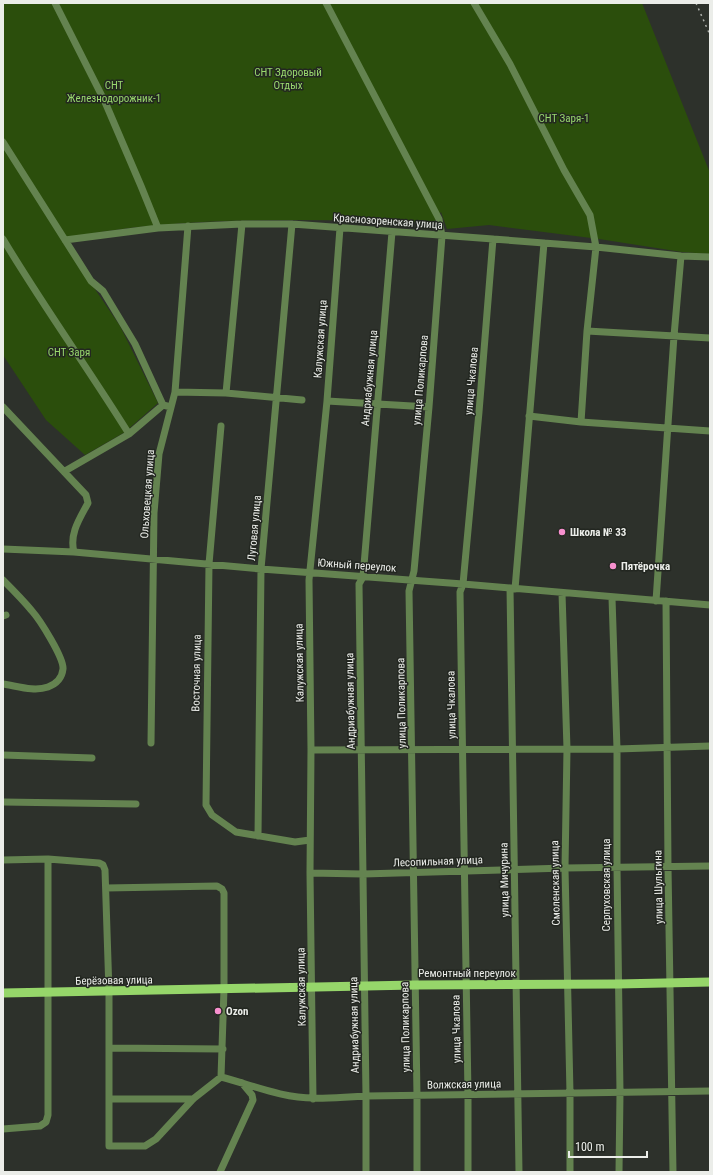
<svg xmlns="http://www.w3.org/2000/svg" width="713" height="1175" viewBox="0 0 713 1175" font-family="'Roboto Condensed',sans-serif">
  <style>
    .green { fill: #2b4e0c }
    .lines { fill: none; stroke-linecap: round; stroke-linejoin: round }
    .minor { stroke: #648350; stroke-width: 7 }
    .major { stroke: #96d66a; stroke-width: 9 }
    .rail { stroke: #afb2ad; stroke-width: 1.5; stroke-dasharray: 2 4; stroke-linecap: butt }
    .poi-dot { fill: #f790ce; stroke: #232721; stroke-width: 1.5 }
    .labels { text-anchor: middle; stroke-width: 3; stroke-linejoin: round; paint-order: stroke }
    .park-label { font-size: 11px; fill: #98d76d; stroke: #232721 }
    .street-label { font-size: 11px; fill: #ebede9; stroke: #232721 }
    .poi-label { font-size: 11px; font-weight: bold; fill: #ebede9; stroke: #232721; text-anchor: start }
  </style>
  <rect width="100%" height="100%" fill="#2d312b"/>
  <path class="green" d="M3,3h639l68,170v81l-28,-2 -83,-13 -110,-14 -42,4 -6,-17 -7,10c-125,-2 -251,-8 -373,17l59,87 38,77 -33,29 -40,23 -39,-35 -43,-65z"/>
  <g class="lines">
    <path class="minor" d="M55,3l50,99 36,84 17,42
      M326,3l113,216 3,17 -13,171 -15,164 -5,20 8,505v76
      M474,3l36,61 54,106 26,45 6,32 -9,84 -6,91
      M3,142l88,139 12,10 32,53 28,61 8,2
      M3,239c40,67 85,129 126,195
      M65,240l93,-12 84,-4h50l201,15 103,8 85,9 29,1
      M587,331l123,7
      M175,392l51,1 76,7
      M226,393l16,-169
      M327,401l102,6
      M3,407l83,88 2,8c-8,15 -19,31 -14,49
      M529,416l52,6 129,9
      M221,426l-12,138 -3,241 6,10 24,17 59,10 15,-2
      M65,471l64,-37 34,-29
      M3,549l71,3 187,17 202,15 247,21
      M3,580c10,10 20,20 29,31 8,9 32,47 31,58 -1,9 -7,15 -15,18 -14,5 -31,-1 -45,-3
      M510,588l9,584
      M515,589l29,-346
      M562,593l5,156 -2,119 5,225v79
      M612,598l5,151v118l3,226 -1,79
      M656,601l18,-265 7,-80
      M666,601l2,266 5,305
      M3,616l3,-1
      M151,743l3,-230 5,-59 16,-62 13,-166
      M311,750l306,-1 93,-3
      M3,755l89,3
      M3,802l133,2
      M258,836l3,-267 31,-345
      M3,860l45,-1 51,4 4,2 2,5 4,122v154h36l11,-7 37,-40 28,-22
      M310,873l53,1 202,-6 145,-2
      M106,888l111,-2 5,3 2,4v96l-3,88
      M109,1048l114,1
      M221,1077c31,8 61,21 93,21 17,1 35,-1 52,-2l344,-5
      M109,1099h84
      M313,1099l-3,-226 1,-123 -2,-170 18,-179 13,-173
      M3,1129l37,-3 6,-4 2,-7v-256
      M220,1172l33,-72 -1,-5 -10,-12
      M366,1172v-76l-7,-512 4,-7 29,-345
      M468,1172v-77l-8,-503 3,-8 16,-172 14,-173"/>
    <path class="major" d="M3,993l412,-8 203,-1 92,-2"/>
    <path class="rail" d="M696,3l14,32"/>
  </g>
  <g class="poi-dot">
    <circle cx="562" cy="532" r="4"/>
    <circle cx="613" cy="566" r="4"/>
    <circle cx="218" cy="1011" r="4"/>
  </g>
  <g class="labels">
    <g class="park-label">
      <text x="288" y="76">СНТ Здоровый<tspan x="288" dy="13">Отдых</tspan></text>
      <text x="114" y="89">СНТ<tspan x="114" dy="13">Железнодорожник-1</tspan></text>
      <text x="564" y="122">СНТ Заря-1</text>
      <text x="69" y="356">СНТ Заря</text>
    </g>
    <g class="street-label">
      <text transform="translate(388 221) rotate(4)" y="4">Краснозоренская улица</text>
      <text transform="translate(320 339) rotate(-86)" y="4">Калужская улица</text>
      <text transform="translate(369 378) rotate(-85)" y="4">Андриабужная улица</text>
      <text transform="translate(420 380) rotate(-85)" y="4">улица Поликарпова</text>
      <text transform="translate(471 381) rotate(-85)" y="4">улица Чкалова</text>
      <text transform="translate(147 494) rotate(-86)" y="4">Ольховецкая улица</text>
      <text transform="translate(254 528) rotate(-85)" y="4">Луговая улица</text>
      <text transform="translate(357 565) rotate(4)" y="4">Южный переулок</text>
      <text transform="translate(299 663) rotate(-91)" y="4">Калужская улица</text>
      <text transform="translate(196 673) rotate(-89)" y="4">Восточная улица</text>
      <text transform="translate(350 701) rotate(-91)" y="4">Андриабужная улица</text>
      <text transform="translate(401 703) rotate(-91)" y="4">улица Поликарпова</text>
      <text transform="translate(451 705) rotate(-91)" y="4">улица Чкалова</text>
      <text transform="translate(438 861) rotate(-2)" y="4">Лесопильная улица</text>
      <text transform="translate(504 880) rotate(-91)" y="4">улица Мичурина</text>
      <text transform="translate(555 883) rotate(-91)" y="4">Смоленская улица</text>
      <text transform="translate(606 885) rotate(-90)" y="4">Серпуховская улица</text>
      <text transform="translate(658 887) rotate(-91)" y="4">улица Шульгина</text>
      <text x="467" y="977">Ремонтный переулок</text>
      <text transform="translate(114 980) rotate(-1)" y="4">Берёзовая улица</text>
      <text transform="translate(301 987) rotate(-91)" y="4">Калужская улица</text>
      <text transform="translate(354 1025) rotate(-91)" y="4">Андриабужная улица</text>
      <text transform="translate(405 1027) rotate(-91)" y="4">улица Поликарпова</text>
      <text transform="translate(456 1029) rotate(-91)" y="4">улица Чкалова</text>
      <text transform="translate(464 1084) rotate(-1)" y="4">Волжская улица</text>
    </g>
    <g class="poi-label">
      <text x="570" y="536">Школа № 33</text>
      <text x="621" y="570">Пятёрочка</text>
      <text x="226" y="1015">Ozon</text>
    </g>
  </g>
  <rect width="713" height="1175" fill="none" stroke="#ebede9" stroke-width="8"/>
  <path d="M569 1151v6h78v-6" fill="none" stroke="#ebede9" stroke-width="2"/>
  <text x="575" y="1151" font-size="12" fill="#ebede9" stroke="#232721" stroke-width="3" paint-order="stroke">100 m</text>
</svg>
